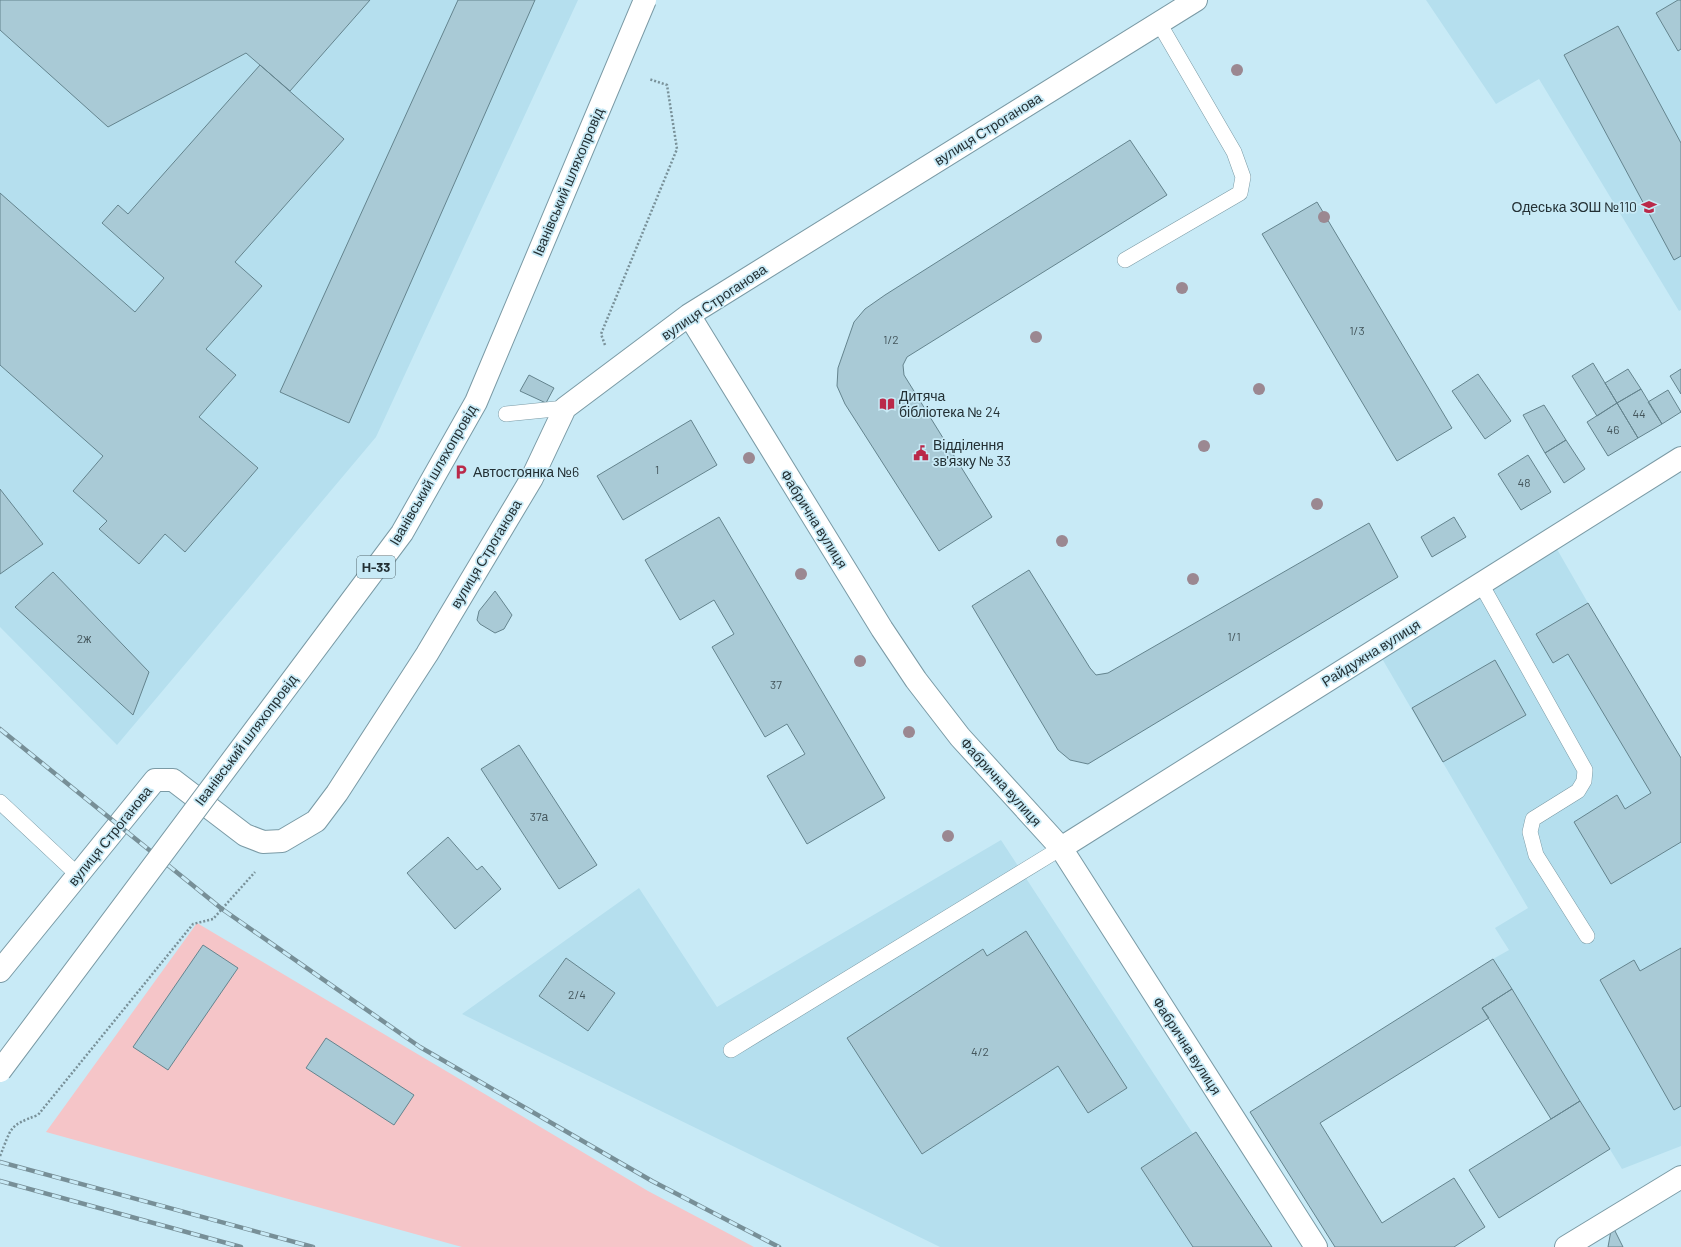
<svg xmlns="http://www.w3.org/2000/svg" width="1681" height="1247" viewBox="0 0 1681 1247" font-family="Barlow,sans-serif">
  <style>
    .built { fill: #b5dfee }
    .green { fill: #f5c5c8 }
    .building { fill: #a9cad6; stroke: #64848e }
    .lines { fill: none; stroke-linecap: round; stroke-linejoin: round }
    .lane-casing { stroke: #7a9aa5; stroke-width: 16 }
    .street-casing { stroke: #7a9aa5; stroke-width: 24 }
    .path { stroke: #799199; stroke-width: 2.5; stroke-dasharray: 2 2; stroke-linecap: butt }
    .lane { stroke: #fff; stroke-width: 15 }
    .street { stroke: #fff; stroke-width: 22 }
    .rail-casing { stroke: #778f97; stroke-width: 4.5 }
    .rail { stroke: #c8eaf6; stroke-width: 3; stroke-dasharray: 9; stroke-linecap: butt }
    .primary-bridge-casing { stroke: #7a9aa5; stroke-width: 24; stroke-linecap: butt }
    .primary-bridge { stroke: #fff; stroke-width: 22 }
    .tree { fill: #9b8891 }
    .labels { text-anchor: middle; stroke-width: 3.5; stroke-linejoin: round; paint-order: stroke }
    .number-label { font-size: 12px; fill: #44565c }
    .shield { fill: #c8eaf6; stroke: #54686e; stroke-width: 1 }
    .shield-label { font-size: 13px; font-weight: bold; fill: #233034 }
    .street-label { font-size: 14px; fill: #233034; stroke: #c8eaf6 }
    .poi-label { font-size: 14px; fill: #233034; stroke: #c8eaf6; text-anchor: start }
  </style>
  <rect width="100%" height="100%" fill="#c8eaf6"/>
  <path class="built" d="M0,0h578l-202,437 -259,308 -117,-118z
    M1426,0h255v310l-2,1 -140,-232 -43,25z
    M1554,544l34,59 93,155v388l-59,23 -129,-210 16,-9 -14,-22 33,-20 -151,-258z
    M1001,840l266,407h-327l-478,-233 177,-126 78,119z"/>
  <path class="green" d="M197,923l451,268 106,56h-292l-416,-115z"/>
  <path class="building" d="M0,0h370l-80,91 -44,-38 -138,74 -108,-97z
    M458,0h77l-186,423 -69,-31z
    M1678,0h3v49l-3,2 -22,-38z
    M1618,26l63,117v113l-7,4 -110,-205z
    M260,65l84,74 -109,123 27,24 -56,63 30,26 -37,42 59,51 -73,84 -20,-18 -26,30 -40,-35 8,-8 -34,-30 30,-35 -103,-91v-172l135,119 29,-34 -62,-55 16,-18 10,9z
    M1130,140l37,55 -260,162 -4,8 1,10 88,142 -53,34 -94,-147 -8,-18 1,-18 16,-46 11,-13 20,-14z
    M1317,202l135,226 -55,33 -135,-227z
    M1593,363l24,40 -20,13 -25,-40z
    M1628,369l13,20 -24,14 -12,-20z
    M1681,369v25l-11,-18z
    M1478,374l33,47 -26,18 -33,-48z
    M529,375l25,13 -8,15 -26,-12z
    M1641,389l21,35 -24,14 -21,-35z
    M1668,390l13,22 -19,12 -14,-22z
    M1617,403l21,35 -30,18 -21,-34z
    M1544,405l22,35 -21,13 -22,-38z
    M691,420l26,45 -94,55 -26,-44z
    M1566,440l19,29 -21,14 -19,-30z
    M1528,455l23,37 -30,18 -23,-36z
    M0,489l43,55 -43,30z
    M719,517l166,281 -78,46 -40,-68 38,-22 -18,-30 -22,13 -53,-90 22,-13 -20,-34 -34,20 -35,-60z
    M1454,517l12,20 -34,20 -11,-20z
    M1369,523l29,54 -310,187 -18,-4 -12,-10 -86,-144 57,-36 61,98 6,7 12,-2z
    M53,572l96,100 -16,43 -118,-108z
    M495,591l17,24 -8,14 -9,4 -15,-9 -3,-4 2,-9z
    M1588,603l93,155v84l-70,42 -37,-62 43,-27 8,14 26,-16 -83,-139 -15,9 -17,-29z
    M1495,660l31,55 -83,47 -31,-54z
    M519,745l78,120 -38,24 -78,-120z
    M448,837l29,33 5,-4 19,23 -46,40 -48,-56z
    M1026,931l101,157 -39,25 -30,-47 -136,88 -75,-116 136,-89 4,7z
    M203,945l35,23 -70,102 -35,-23z
    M1681,948v158l-7,4 -74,-130 34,-20 6,11z
    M566,958l49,35 -27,38 -49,-35z
    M1493,959l19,30 -30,19 7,10 -169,105 62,100 72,-45 31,49 -31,20h-119l-85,-135z
    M1512,989l68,112 -29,18 -69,-111z
    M326,1038l88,57 -20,30 -88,-57z
    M1580,1101l30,48 -111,69 -30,-48z
    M1196,1132l76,115h-79l-52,-79z
    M1612,1225l11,22h-15z"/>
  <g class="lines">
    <g class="lane-casing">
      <path id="lane" d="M1125,260l115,-67 3,-16 -9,-25 -75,-129
        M506,414l59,-6
        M1481,584l104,186 -1,11 -6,10 -45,28 -3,13 6,23 51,81
        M0,802l78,73
        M731,1050l330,-202"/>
    </g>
    <g class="street-casing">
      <path id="street" d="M689,315l193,314 34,51 44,57 101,111 255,399
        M1061,848l620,-390
        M0,971l155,-191h18l72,55 18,7 19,-1 34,-20 21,-28 90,-139 105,-176 33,-70 124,-93 507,-315
        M1566,1247l115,-70"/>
    </g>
    <path class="path" d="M605,345l-4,-11 76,-185 -10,-64 -18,-6
      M0,1156c12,-29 8,-30 38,-41l155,-191 20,-5 42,-47"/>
    <use href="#lane" class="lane"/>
    <use href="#street" class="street"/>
    <g class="rail-casing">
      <path id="rail" d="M0,729l222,180 198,138 232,134 127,66
        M0,1162l313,85
        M0,1181l241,66"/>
    </g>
    <use href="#rail" class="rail"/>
    <g class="primary-bridge-casing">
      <path id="primary-bridge" d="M0,1071l402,-538 74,-131 169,-402"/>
    </g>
    <use href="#primary-bridge" class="primary-bridge"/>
  </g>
  <g class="tree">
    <circle cx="1237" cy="70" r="6"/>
    <circle cx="1324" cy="217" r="6"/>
    <circle cx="1182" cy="288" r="6"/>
    <circle cx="1036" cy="337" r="6"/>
    <circle cx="1259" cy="389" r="6"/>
    <circle cx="1204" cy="446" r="6"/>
    <circle cx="749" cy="458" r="6"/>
    <circle cx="1317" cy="504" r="6"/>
    <circle cx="1062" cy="541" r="6"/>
    <circle cx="801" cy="574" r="6"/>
    <circle cx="1193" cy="579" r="6"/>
    <circle cx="860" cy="661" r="6"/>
    <circle cx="909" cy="732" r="6"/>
    <circle cx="948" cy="836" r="6"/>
  </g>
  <defs>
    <g id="school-bare" transform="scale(1.2)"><path d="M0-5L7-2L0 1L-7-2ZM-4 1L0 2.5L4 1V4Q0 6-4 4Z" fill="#ba2949" stroke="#c8eaf6" stroke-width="2.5" paint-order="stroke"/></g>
    <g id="library-bare" transform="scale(1.2)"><path d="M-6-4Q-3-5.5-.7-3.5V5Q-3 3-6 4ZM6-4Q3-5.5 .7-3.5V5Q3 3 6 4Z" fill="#ba2949" stroke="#c8eaf6" stroke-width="2.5" paint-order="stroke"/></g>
    <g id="civic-bare" transform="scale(1.2)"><path d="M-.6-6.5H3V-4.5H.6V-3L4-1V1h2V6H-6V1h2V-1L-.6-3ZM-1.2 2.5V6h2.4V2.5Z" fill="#ba2949" stroke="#c8eaf6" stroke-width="2.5" paint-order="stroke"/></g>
    <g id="parking-bare" transform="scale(1.2)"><path d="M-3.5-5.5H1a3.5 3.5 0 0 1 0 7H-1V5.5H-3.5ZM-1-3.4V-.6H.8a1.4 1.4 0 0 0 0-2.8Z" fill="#ba2949" stroke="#c8eaf6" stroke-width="2.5" paint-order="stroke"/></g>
  </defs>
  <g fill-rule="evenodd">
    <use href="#school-bare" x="1649" y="207"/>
    <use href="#library-bare" x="887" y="404"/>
    <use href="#civic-bare" x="921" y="453"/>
    <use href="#parking-bare" x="461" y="472"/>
  </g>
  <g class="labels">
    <g class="number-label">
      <text x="1357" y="335">1/3</text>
      <text x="891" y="344">1/2</text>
      <text x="1639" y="418">44</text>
      <text x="1613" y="434">46</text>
      <text x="657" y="474">1</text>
      <text x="1524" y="487">48</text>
      <text x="1234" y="641">1/1</text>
      <text x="84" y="643">2ж</text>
      <text x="776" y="689">37</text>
      <text x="539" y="821">37а</text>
      <text x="577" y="999">2/4</text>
      <text x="980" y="1056">4/2</text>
    </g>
    <rect class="shield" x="357" y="556" width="38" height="22" rx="3"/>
    <g class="shield-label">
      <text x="376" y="572">Н-33</text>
    </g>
    <g class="street-label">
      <text transform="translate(988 129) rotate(-32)" y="5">вулиця Строганова</text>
      <text transform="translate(568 182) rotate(-67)" y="5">Іванівський шляхопровід</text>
      <text transform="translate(714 302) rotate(-34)" y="5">вулиця Строганова</text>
      <text transform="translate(433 475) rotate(-60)" y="5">Іванівський шляхопровід</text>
      <text transform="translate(814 519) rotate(58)" y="5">Фабрична вулиця</text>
      <text transform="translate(486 554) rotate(-59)" y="5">вулиця Строганова</text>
      <text transform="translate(1371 653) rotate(-32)" y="5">Райдужна вулиця</text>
      <text transform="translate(246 740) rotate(-53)" y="5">Іванівський шляхопровід</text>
      <text transform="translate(1001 782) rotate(48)" y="5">Фабрична вулиця</text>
      <text transform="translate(110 836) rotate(-51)" y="5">вулиця Строганова</text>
      <text transform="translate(1187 1046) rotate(57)" y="5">Фабрична вулиця</text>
    </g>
    <g class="poi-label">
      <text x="1637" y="212" text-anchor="end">Одеська ЗОШ №110</text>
      <text x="899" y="401">Дитяча<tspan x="899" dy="16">бібліотека № 24</tspan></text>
      <text x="933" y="450">Відділення<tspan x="933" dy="16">зв'язку № 33</tspan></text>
      <text x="473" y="477">Автостоянка №6</text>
    </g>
  </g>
</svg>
